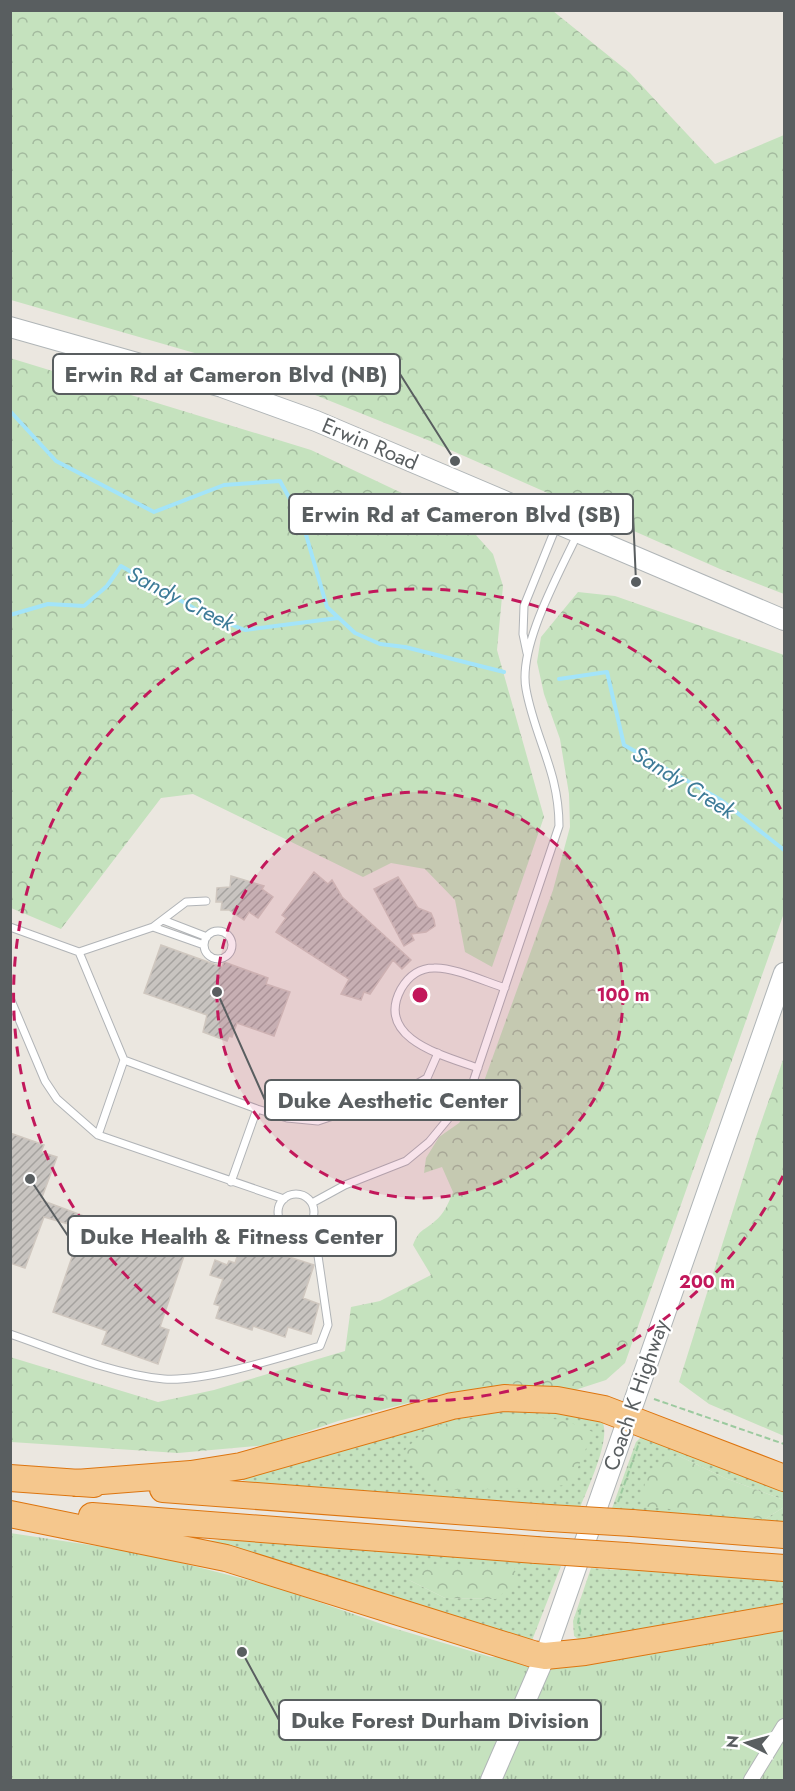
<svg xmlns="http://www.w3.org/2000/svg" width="795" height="1791" viewBox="0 0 795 1791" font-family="Jost,sans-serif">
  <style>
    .grass { fill: url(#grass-dots); fill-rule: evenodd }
    .forest { fill: url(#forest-crowns) }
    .park { fill: url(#park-tufts) }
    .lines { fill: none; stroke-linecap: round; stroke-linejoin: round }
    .stream { stroke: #a3e4f9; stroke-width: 4 }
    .building { fill: url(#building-hatch); stroke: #cfc7bf; stroke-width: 1.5 }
    .service-casing { stroke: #b1b4b7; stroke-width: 9 }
    .minor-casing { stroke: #b1b4b7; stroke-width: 16 }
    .secondary-casing { stroke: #b0b5b7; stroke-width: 22 }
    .motorway-casing { stroke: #dd750f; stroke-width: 28 }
    .path { stroke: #9cca9f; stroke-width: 2; stroke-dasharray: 6 3; stroke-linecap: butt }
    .service { stroke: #fff; stroke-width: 7 }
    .minor { stroke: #fff; stroke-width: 14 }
    .secondary { stroke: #fff; stroke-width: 20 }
    .motorway { stroke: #f5c78d; stroke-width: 26 }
    .motorway-bridge-casing { stroke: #dd750f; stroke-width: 28; stroke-linecap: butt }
    .motorway-bridge { stroke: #f5c78d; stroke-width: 26 }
    .ring { fill: none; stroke: #c2185b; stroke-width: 3; stroke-dasharray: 10 8 }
    .labels { text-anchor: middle; stroke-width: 4.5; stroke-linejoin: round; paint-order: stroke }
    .street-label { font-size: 21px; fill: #595e60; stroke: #fff }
    .water-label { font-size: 22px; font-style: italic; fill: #3d7b98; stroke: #fff }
    .centre { fill: #c2185b; stroke: #fff; stroke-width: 3 }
    .ring-label { font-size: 18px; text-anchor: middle; font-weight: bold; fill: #c2185b; stroke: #fff; stroke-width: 4.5; stroke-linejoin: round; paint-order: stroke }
    .leader { fill: none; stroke: #595e60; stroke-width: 2 }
    .callout-dot { fill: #595e60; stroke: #fff; stroke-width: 2 }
    .callout { fill: #fff; stroke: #595e60; stroke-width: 2 }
    .callout-label { font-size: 22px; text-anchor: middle; font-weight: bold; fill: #595e60 }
  </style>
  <defs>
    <pattern id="grass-dots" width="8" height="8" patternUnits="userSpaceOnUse" patternTransform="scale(1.5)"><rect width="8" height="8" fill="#c5e2be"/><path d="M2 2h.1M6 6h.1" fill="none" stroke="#a3ba9e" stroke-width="1.8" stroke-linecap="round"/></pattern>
    <pattern id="forest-crowns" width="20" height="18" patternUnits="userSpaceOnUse" patternTransform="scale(1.5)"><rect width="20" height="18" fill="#c5e2be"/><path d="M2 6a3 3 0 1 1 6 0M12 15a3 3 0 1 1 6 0" fill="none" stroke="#a3ba9e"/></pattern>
    <pattern id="park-tufts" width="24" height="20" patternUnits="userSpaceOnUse" patternTransform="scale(1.5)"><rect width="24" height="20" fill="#c5e2be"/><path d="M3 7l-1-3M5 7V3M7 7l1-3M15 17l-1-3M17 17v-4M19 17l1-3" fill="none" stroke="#a3ba9e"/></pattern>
    <pattern id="building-hatch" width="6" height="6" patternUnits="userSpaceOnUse" patternTransform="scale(1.5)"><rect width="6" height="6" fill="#c8c4c0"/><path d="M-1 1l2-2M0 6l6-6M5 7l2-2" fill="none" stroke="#a5a29f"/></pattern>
  </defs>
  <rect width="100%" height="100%" fill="#ebe7e0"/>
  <path class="grass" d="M526,1403l76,18c10,17 -15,68 -22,87l-321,-24 -21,-5 214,-69z
    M641,1437l143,48v15l-59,-22 -48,-23 88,64 19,-12v18l-173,-14 25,-69z
    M223,1540l132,6 165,13 12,4 29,3 -30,77 -331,-102zM409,1580l87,19 -51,-1z
    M636,1567l148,12v31l-201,32 -9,-6 -1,-15 18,-53 22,2z"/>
  <path class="forest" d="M10,11h543l77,62 85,91 69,-29v459l-64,-25 -290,-128 -180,-72 -239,-69z
    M10,358l301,92 154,73 28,31 10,32 -6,64 47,167 -52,150 -27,-15 -10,-52 -30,-31 -34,-6 -28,14 -170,-83 -32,4 -100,131 -50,-21z
    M578,592l37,4 169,59v258l-159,450 -19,17 -34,11 -61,-7 -68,10 -105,27 -70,24 -90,8 -167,-11 -1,-85 148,45 56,-12 131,-39 6,-44 29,-6 51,-26 -18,-30c7,-17 10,-13 22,-24 9,-7 14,-19 18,-29l-11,-25 -18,6 2,-15 13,-21 20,-14 24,-39 70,-194 17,-63 -1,-33 -9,-55 -16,-45 -7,-32 4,-25z
    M784,1057v379l-75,-32 -30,-22 77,-245z
    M499,1414l65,6 29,12 -22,52 -27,4 -107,2 -33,-39 24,-24z
    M677,1455l48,23 59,22v7l-19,12 -124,-13 6,-35z
    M424,1564l90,3 4,14 -22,18 -51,-1 -36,-18z"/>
  <path class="park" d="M10,1533l133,20 133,34 117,41 98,29 86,1 207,-28v150h-773z"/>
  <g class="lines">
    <path class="stream" d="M10,411l46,50 98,51 70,-27 56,-4 22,40 25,86 28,26 25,11 25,3 99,25
      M10,615l38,-11 36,2 23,-20 14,-20 83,48 41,16 93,-12
      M559,679l48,-7 17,73 97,55 63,50"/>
  </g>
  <path class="building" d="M314,872l14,12 4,-4 10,17 69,63 -9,9 -9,-9 -23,34 -6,-2 -3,8 -20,-6 8,-15 -73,-47 10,-14 -4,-3z
    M231,876l33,10 -2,3 11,8 -15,21 -9,-6 -5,8 -15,-10h-8l1,-8h-6l1,-14 13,-1z
    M398,877l20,31 13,5 3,7 1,6 -9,6 -15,2 3,6 -10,6 -30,-57z
    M161,945l61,22 2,-5 44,16 -2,6 24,8 -16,44 -37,-13 -5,14 -3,-1 -2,5 -24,-9 4,-17 -63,-22z
    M10,1133l34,12 -3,7 16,5 -16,43 88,33v-3l15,5 -1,4 42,14 -25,74 9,3 -11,34 -56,-20 5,-13 -54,-19 29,-84 -38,-11 -19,51 -15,-5z
    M248,1224l44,15 -6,17 28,9 -11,33 16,6 -8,30 -23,-7 -3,10 -32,-11 -1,4 -36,-12 4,-12 -6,-2 9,-25 -13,-4 5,-15 12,5 2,-4 6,2z"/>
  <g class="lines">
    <g class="service-casing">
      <path id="service" d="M527,653l-4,-19 1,-28 32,-79
        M163,920l44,17
        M10,927l69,25 45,108 -26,75
        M153,927l51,18
        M204 945a14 14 0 1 1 28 0a14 14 0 1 1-28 0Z
        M79,952l74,-25 33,-25 20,-1
        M10,998l35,83 12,18 41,36 186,64
        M124,1060l133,49 30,9 31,3 81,-27 28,-16 11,-25
        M478,1068c-33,-12 -104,-29 -77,-79 7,-12 18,-21 33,-21 19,-1 52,14 71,20
        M231,1182l26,-73
        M278 1212a18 18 0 1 1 36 0a18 18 0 1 1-36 0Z
        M312,1203l33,-18 61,-24 23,-19 28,-34 15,-23 87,-259c0,-55 -24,-87 -33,-137 -8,-43 33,-115 51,-154
        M10,1334c49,17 102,40 154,45 40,3 115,-21 156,-33l8,-21 -13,-90 -7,-9"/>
    </g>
    <g class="minor-casing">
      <path id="minor" d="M751,1780l33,-54"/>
    </g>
    <g class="secondary-casing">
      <path id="secondary" d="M10,327l212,60 94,34 468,199
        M491,1780l54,-124 239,-683"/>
    </g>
    <g class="motorway-casing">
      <path id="motorway" d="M10,1478l84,6
        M76,1483l115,-9 50,-8 211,-60 52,-8 53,2 47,9 180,69
        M163,1489l386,29
        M10,1514l216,44 307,96 12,2 40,-4 199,-35
        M92,1516l444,34
        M632,1523l152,12
        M626,1556l158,12"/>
    </g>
    <path class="path" d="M654,1399l130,45
      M618,1502l20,-56 3,-2
      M581,1632l-3,-9 3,-17"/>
    <use href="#service" class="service"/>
    <use href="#minor" class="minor"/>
    <use href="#secondary" class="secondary"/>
    <use href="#motorway" class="motorway"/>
    <g class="motorway-bridge-casing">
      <path id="motorway-bridge" d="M549,1518l83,5
        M536,1550l90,6"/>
    </g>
    <use href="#motorway-bridge" class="motorway-bridge"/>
  </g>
  <circle cx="420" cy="995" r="203" fill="#c2185b" fill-opacity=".12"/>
  <g class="ring">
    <circle cx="420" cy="995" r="203"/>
    <path d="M783 1176A406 406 0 1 1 783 814"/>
  </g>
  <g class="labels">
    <g class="street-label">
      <text transform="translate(370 444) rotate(23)" y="7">Erwin Road</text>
      <text transform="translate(636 1395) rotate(-71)" y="7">Coach K Highway</text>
    </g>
    <g class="water-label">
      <text transform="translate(181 598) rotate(27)" y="8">Sandy Creek</text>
      <text transform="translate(684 782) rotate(32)" y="8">Sandy Creek</text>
    </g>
  </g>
  <circle cx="420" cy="995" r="9" class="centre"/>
  <g class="ring-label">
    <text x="623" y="1001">100 m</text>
    <text x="707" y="1288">200 m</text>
  </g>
  <path class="leader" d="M455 461L400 374M636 582L633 514M217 992L265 1100M30 1179L68 1236M242 1652L279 1720"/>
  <g class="callout-dot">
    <circle cx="455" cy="461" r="6"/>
    <circle cx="636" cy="582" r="6"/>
    <circle cx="217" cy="992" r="6"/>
    <circle cx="30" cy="1179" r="6"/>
    <circle cx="242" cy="1652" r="6"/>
  </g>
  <g class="callout">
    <rect x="53" y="354" width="347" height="40" rx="6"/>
    <rect x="289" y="494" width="344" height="40" rx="6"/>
    <rect x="265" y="1080" width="255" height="40" rx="6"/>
    <rect x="68" y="1216" width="328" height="40" rx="6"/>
    <rect x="279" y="1700" width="322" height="40" rx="6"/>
  </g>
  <g class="callout-label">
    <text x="226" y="382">Erwin Rd at Cameron Blvd (NB)</text>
    <text x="461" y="522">Erwin Rd at Cameron Blvd (SB)</text>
    <text x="393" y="1108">Duke Aesthetic Center</text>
    <text x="232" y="1244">Duke Health &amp; Fitness Center</text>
    <text x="440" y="1728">Duke Forest Durham Division</text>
  </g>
  <rect width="795" height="1791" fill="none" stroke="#595e60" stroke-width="24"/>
  <g transform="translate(747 1743) rotate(275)" stroke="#ffffff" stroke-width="4.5" paint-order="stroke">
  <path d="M0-4.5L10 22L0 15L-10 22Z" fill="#595e60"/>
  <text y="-9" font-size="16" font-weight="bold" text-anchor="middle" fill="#595e60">N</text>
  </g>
</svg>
